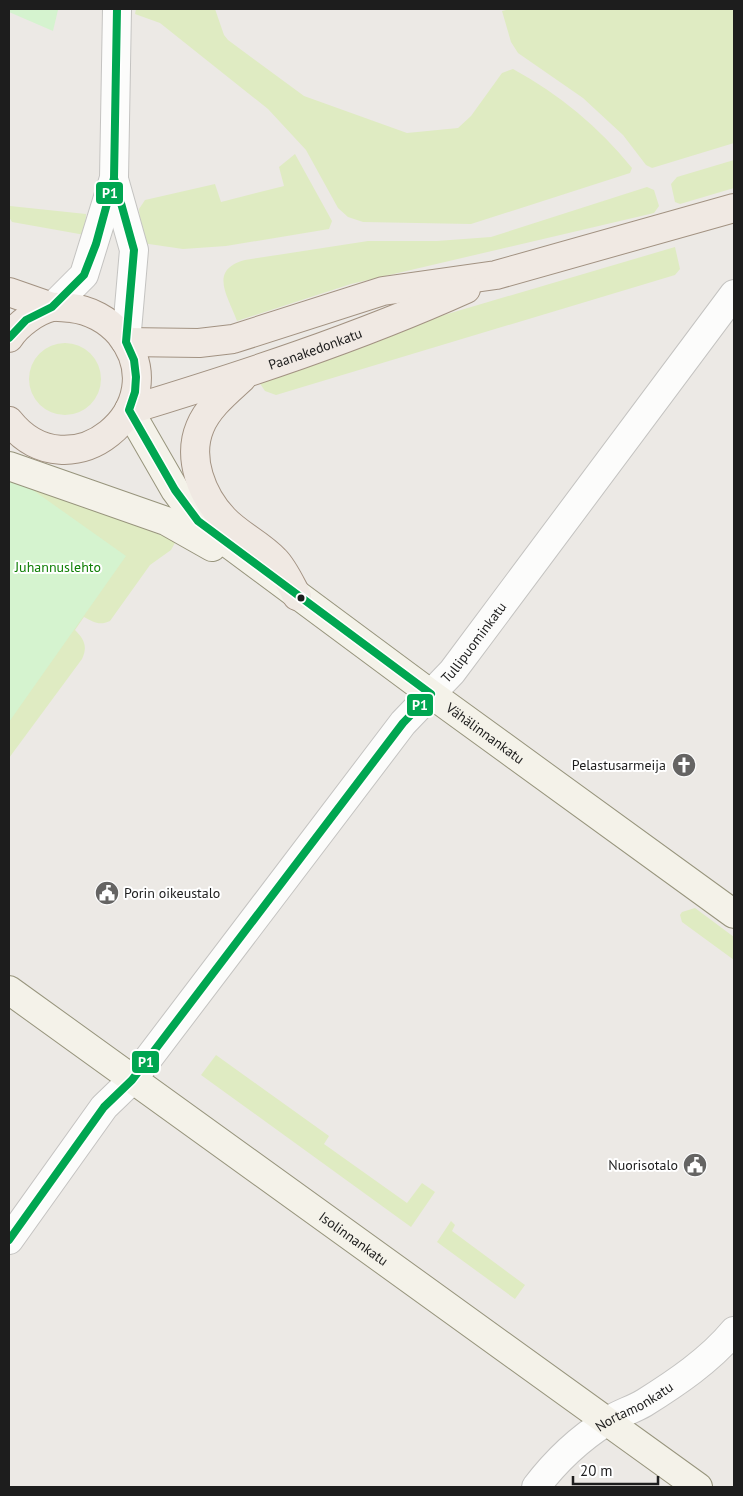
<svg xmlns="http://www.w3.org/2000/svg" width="743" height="1496" viewBox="0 0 743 1496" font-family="'PT Sans',sans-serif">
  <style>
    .grass { fill: #dfebc2 }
    .park { fill: #d5f3cf }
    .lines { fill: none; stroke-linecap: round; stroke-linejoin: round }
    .minor-casing { stroke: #c4c3c1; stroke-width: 30 }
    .tertiary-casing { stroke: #c4c3c1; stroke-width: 30 }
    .secondary-casing { stroke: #97947c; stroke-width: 30 }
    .primary-casing { stroke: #a29282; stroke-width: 30 }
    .minor { stroke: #fcfcfb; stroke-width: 28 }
    .tertiary { stroke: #fcfcfb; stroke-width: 28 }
    .secondary { stroke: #f4f2e9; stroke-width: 28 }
    .primary { stroke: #f0e9e3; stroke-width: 28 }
    .bus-1-casing { stroke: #fff; stroke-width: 11 }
    .bus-1 { stroke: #00a651; stroke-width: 8 }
    .bus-dot { fill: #1d1d1d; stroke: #fff; stroke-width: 2 }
    .labels { text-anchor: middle; stroke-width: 4; stroke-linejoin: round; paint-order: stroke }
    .street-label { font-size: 14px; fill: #1d1d1d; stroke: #fff }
    .park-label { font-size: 14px; fill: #118007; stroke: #fff }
    .poi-label { font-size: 14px; fill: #1d1d1d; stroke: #fff; text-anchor: end }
    .line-badge { stroke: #fff; stroke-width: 2 }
    .badge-label { font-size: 14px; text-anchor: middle; font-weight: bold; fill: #fff }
  </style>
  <rect width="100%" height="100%" fill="#ece9e5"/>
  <path class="grass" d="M136,9h79l9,26 4,5 76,56 103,37 51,-5 13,-12 31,-43 11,-4c46,25 86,58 119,99l-2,5 -159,51 -108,-2 -15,-5 -10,-9 -32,-58 -38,-41 -108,-86 -25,-9z
    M510,9h224v134l-82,25 -6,-3 -23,-30 -40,-37 -65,-45 -7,-11 -9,-31z
    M295,154l37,67 -3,8 -103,17 -43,3 -41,-6 -3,-34 6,-9 70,-16 6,18 63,-16 -5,-19z
    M734,160v28l-54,16 -5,-2 -4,-18 6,-7z
    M647,187l7,3 5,16 -5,7 -303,71 -114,37c-9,-25 -29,-51 8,-61l123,-19h69l54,-4z
    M10,206l76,8 -1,21 -73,-13 -3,-5z
    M675,247l5,22 -5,6 -399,120 -11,-4 -6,-9 90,-39z
    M29 379a36 36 0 1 1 72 0a36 36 0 1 1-72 0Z
    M9,477l167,64 -5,9 -21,15 -40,56c-11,5 -16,1 -26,-4l-9,13c9,9 13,16 7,29l-73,99z
    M695,908l39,29v23l-52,-38 -2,-7 2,-3z
    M216,1055l113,81 -5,8 83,59 15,-20 13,9 -24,35 -210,-152z
    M451,1221l4,4 -3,6 73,54 -10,14 -78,-57z"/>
  <path class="park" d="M9,9h46l3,1 -5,21 -44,-19z
    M9,477l14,6 103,73 -117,166z"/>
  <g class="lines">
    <g class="minor-casing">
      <g id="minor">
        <path d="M114,179l20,71 -8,92"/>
        <path d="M52,307l32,-32 30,-97 3,-169"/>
        <path id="s1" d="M536,1487c19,-25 43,-48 70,-65 12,-8 26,-12 38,-19 32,-20 66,-43 90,-72"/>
      </g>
    </g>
    <g class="tertiary-casing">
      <g id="tertiary">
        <path id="s2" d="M9,1240l95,-133 28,-27 271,-357 49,-51 282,-378"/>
      </g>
    </g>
    <g class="secondary-casing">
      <g id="secondary">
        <path id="s3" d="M129,410l46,80 23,31 233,173 303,220"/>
        <path d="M9,466l157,55 46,26"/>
        <path id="s4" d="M9,990l689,497"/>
      </g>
    </g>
    <g class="primary-casing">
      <g id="primary">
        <path d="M9,292l43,15"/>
        <path d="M9,338c8,-13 27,-27 43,-31 5,-1 13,1 19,1 19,2 37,12 49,26 59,73 -51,163 -111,87"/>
        <path d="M126,342l73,1 34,-4 150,-48 113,-16 238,-67"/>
        <path d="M242,378c-15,14 -34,29 -42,49 -13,31 2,69 24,92 15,16 36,25 51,41 9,9 16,25 22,36"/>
        <path id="s5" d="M129,410c115,-35 228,-72 337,-121"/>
      </g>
    </g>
    <use href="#minor" class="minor"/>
    <use href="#tertiary" class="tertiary"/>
    <use href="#secondary" class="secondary"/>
    <use href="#primary" class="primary"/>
    <g class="bus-1-casing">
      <path id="bus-1" d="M9,338l17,-18 26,-13 32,-32 12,-31 18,-66 3,-169
        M9,1240l95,-133 28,-27 271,-357 28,-29 -233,-173 -23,-31 -46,-80 6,-18 1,-15 -2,-17 -8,-18 8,-92 -20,-72"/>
    </g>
    <use href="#bus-1" class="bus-1"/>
  </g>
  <defs>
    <g id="church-disc" transform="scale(1.25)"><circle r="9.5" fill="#656463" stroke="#fff"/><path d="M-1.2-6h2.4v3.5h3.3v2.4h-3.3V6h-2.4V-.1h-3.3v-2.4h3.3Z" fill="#fff"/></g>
    <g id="civic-disc" transform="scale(1.25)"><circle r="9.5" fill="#656463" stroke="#fff"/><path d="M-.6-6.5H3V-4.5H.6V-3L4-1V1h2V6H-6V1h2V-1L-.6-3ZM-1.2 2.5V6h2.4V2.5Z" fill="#fff"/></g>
  </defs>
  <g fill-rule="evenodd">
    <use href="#church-disc" x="684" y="765"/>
    <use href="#civic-disc" x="107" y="893"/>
    <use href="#civic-disc" x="695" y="1165"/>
  </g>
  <circle class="bus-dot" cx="301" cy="598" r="4.5"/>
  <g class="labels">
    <g class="street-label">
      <text dy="5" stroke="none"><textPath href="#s5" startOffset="196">Paanakedonkatu</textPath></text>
      <text dy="5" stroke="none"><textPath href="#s2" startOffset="758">Tullipuominkatu</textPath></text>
      <text dy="5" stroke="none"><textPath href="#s3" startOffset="488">Vähälinnankatu</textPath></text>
      <text dy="5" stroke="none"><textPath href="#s4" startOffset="425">Isolinnankatu</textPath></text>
      <text dy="5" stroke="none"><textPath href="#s1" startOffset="128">Nortamonkatu</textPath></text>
    </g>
    <g class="park-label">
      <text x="58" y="572">Juhannuslehto</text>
    </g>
    <g class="poi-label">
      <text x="666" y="770">Pelastusarmeija</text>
      <text x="124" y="898" text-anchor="start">Porin oikeustalo</text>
      <text x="678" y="1170">Nuorisotalo</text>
    </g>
  </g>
  <g class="line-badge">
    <rect x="95" y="181" width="29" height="24" rx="5" fill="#00a651"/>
    <rect x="406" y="693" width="28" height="24" rx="5" fill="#00a651"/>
    <rect x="131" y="1050" width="29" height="24" rx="5" fill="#00a651"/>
  </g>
  <g class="badge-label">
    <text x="110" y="198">P1</text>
    <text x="420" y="710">P1</text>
    <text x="146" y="1067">P1</text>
  </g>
  <rect width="743" height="1496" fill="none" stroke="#1d1d1d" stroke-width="20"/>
  <path d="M573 1476v8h85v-8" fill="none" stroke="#1d1d1d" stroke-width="2.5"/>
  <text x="580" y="1476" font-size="15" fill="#1d1d1d" stroke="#ffffff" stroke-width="4" paint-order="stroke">20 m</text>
</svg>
